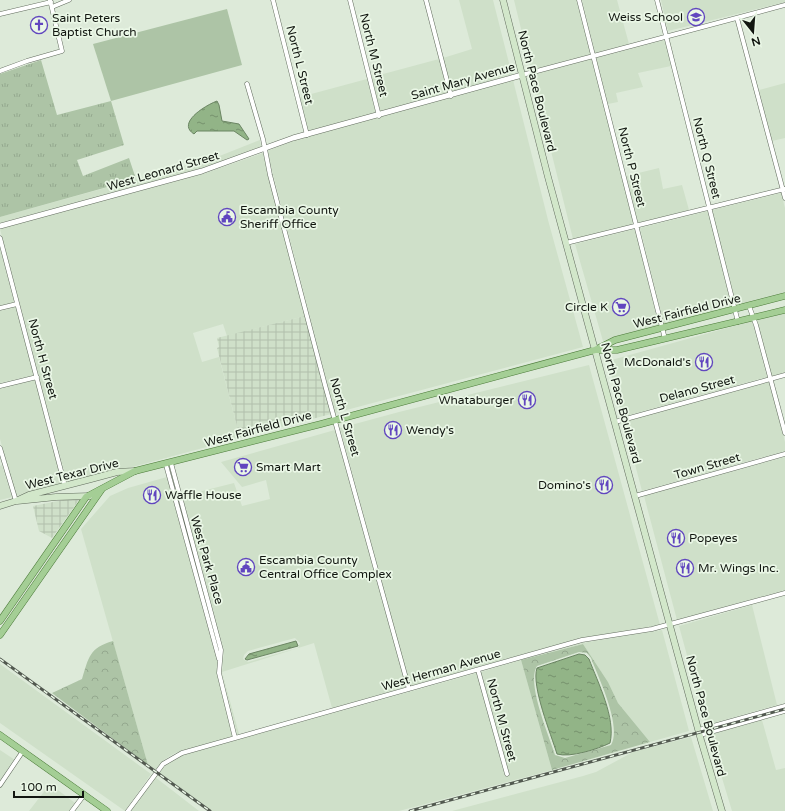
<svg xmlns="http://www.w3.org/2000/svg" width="785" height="811" viewBox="0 0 785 811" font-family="'Varela Round',sans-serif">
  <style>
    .built { fill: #cfe0c9; fill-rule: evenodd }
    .industrial { fill: url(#industrial-grid) }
    .grass { fill: #adc4a6 }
    .forest { fill: url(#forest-crowns); fill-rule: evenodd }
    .park { fill: url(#park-tufts) }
    .water { fill: url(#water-ripples); stroke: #6b8563 }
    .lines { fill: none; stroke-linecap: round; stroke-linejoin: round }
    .minor-casing { stroke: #616b5d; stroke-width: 5 }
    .tertiary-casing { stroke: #616b5d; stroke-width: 6 }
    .secondary-casing { stroke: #616b5d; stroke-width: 7 }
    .primary-casing { stroke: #4a7938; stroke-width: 7 }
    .minor { stroke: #fff; stroke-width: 4 }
    .tertiary { stroke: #fff; stroke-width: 5 }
    .secondary { stroke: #d2e7ca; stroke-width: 6 }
    .primary { stroke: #a4ce95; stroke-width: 6 }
    .rail-casing { stroke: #525950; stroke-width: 3 }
    .rail { stroke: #eaf7e6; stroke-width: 1.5; stroke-dasharray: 4.5; stroke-linecap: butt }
    .labels { text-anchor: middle; stroke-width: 3.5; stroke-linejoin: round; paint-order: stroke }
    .poi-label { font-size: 12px; fill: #111610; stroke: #eaf7e6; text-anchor: start }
    .street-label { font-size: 12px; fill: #111610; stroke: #eaf7e6 }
  </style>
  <defs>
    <pattern id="industrial-grid" width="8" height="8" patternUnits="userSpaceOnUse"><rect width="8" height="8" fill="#cfe0c9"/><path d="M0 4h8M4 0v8" fill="none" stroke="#b1bfac"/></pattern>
    <pattern id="forest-crowns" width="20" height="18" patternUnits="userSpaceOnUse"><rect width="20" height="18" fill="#adc4a6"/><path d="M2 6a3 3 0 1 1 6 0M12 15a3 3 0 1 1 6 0" fill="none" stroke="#94a88e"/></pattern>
    <pattern id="park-tufts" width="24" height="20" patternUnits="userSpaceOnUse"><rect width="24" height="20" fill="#adc4a6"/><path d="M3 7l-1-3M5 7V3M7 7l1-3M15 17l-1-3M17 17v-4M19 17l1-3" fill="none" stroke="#94a88e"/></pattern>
    <pattern id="water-ripples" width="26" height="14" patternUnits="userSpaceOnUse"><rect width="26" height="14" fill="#92b487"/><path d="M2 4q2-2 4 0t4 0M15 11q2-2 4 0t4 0" fill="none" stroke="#76916d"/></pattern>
  </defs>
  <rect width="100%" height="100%" fill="#ddead9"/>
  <path class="built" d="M459,0h34l19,75 -60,17 -9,-34 29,-9z
    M514,0h63l14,54 -60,16z
    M582,0h35l12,44 -34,9z
    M661,0h124v2l-117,29z
    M665,40l6,26 -33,7 5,14 -27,6 2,9 -10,2 -12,-46z
    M439,59l9,35 -68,18 -8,-35z
    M592,59l42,165 -61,15 -41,-164z
    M367,79l9,35 -68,17 -8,-34z
    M513,80l35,140 35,127 -248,66 -68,-262 26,-10z
    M785,83v55l-13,3 -13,-51z
    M260,140l1,8 -60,21 -201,54v-6l217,-60z
    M619,147l7,29 33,-8 4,21 19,-4 7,25 -51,13z
    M263,153l42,163 -78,20 -4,-12 -30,9 9,29 17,-5 21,81 -115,31h-9l-49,13 -67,-253 203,-55z
    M781,193l4,15v84l-49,13 -24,-95z
    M708,211l24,95 -68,19 -24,-97z
    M635,229l24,97 -56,15 -28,-97z
    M0,248l14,54 -14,4z
    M16,307l18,68 -34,8v-72z
    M785,313v59l-13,4 -15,-56z
    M752,321l15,56 -145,40 -14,-56z
    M589,365l71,260 -79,13 -171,48 -70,-258 59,-16z
    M35,380l27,104 -46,12 -16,-57v-50z
    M769,382l16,60v9l-143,40 -18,-69z
    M335,430l71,257 -74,21 -18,-65 -92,29 17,62h-2l-15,-61 2,-23 -42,-154 52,-13 8,23 28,-7 -4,-19 -24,7 -21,-25zM295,638l5,5 -2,5 -50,14 -5,-3 1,-4 4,-4z
    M785,457v133l-108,30 -33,-124z
    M2,465l10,32 -12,3v-34z
    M167,477l50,185v12l16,62 -58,17 -10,6 -10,11 -7,-5 -67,-236 29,-33 18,-8z
    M752,605l25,100 -71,20 -27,-99z
    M662,630l27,101 -39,11 -32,-39 -10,-21 -25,-38 -59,15 58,-16z
    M521,660l31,110 -153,41h-188l-52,-38 9,-10 15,-8 294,-82 28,104 4,-1 -28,-104z
    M0,664l151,110 -26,37 -125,-88z
    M762,720l14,50 9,-2v43h-53l-23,-76z
    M691,737l22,74h-261l131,-35 13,-4 37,-20z
    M0,750l15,10 -15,20z
    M155,777l44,34h-68z
    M50,784l25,19 -6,8h-40z"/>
  <path class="industrial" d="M305,316l26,98 -91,24 -23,-90 2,-1 -2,-9z
    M63,500h16l-27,38 -13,-7 -6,-25z"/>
  <path class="grass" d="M227,9l15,56 -131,36 -18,-57z"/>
  <path class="forest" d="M113,641l35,124 -96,-72 30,-14c7,-22 7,-31 31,-38z
    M583,644l25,38 10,21 32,39 -98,28 -31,-110zM579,652l8,1 4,5c8,21 31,68 20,87l-46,13 -10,-3c-6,-20 -29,-72 -18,-89z"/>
  <path class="park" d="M41,60l16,55 54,-14 13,44 -47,15 6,16 46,-18 7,21 -136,38v-143z"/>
  <path class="water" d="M217,101l2,4 3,16 17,3 10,15 -2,1 -13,-9h-37l-3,3c-18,-11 12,-29 23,-33z
    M296,641l2,5 -51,14 -2,-1 4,-5z
    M579,654l6,1 4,4c9,24 27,59 21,84 -12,6 -40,15 -53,11 -6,-20 -26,-68 -20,-86z"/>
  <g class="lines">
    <g class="minor-casing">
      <path id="minor" d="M273,0l34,135
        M350,0l29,116
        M426,0l25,96
        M579,0l86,339
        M657,0l81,322
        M52,7l17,-7
        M0,14l51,-12
        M737,18l48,180
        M0,71l27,-10 35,-10 -12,-51
        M522,75l263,-70
        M247,84l16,55 7,36 55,210 84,304
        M0,238l65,248
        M566,243l219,-54
        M749,306l7,19 29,108
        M0,308l17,-4
        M0,386l37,-9
        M615,422l170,-47
        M0,448l16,53
        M171,463l50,187 -2,23 16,65
        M166,465l53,194
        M635,496l150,-42
        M478,670l29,104
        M699,730l86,-24
        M700,735l85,-24
        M0,785l23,-34
        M72,811l12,-16
        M128,811l35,-47 19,-11 400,-113 70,-11 133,-36"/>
    </g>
    <g class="tertiary-casing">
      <path id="tertiary" d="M0,226l202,-55 91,-33 229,-63"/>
    </g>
    <g class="secondary-casing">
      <path id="secondary" d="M503,0l45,177 153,563 21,71
        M17,501l39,-4 34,-1
        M0,506l16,-5 13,-6 62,-16 26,-7 18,-1"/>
    </g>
    <g class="primary-casing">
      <path id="primary" d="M596,350h21l168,-40
        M0,621l86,-124 49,-26 186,-47 274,-74 20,-10 170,-44
        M0,635l102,-146
        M0,735l107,76"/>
    </g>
    <use href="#minor" class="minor"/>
    <use href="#tertiary" class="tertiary"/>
    <use href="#secondary" class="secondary"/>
    <use href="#primary" class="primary"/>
    <g class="rail-casing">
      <path id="rail" d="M0,659l210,152
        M410,811l375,-102"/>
    </g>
    <use href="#rail" class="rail"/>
  </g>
  <defs>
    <g id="school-ring" transform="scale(0.9)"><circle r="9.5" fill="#eaf7e6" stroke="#6146bf" stroke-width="1.5"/><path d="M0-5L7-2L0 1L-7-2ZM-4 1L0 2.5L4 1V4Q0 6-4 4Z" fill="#6146bf"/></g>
    <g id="church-ring" transform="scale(0.9)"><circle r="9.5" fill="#eaf7e6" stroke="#6146bf" stroke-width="1.5"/><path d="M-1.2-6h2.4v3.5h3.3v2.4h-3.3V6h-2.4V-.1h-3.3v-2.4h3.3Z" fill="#6146bf"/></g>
    <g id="civic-ring" transform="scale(0.9)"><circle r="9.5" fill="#eaf7e6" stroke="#6146bf" stroke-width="1.5"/><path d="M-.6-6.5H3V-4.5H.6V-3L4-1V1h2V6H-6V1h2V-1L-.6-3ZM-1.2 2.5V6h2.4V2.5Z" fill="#6146bf"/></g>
    <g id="supermarket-ring" transform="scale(0.9)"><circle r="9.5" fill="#eaf7e6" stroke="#6146bf" stroke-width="1.5"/><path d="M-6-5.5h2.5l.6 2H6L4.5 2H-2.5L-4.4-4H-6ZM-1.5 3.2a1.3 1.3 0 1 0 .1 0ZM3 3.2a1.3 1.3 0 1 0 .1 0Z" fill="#6146bf"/></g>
    <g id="restaurant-ring" transform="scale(0.9)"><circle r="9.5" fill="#eaf7e6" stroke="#6146bf" stroke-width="1.5"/><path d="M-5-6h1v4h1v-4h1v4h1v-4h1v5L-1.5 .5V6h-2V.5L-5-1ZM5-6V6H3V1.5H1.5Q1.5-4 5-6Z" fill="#6146bf"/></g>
  </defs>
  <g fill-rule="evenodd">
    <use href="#school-ring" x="696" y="17"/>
    <use href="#church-ring" x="39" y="25"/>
    <use href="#civic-ring" x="227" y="217"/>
    <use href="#supermarket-ring" x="621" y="307"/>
    <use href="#restaurant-ring" x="704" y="362"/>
    <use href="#restaurant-ring" x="527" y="400"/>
    <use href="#restaurant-ring" x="393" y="430"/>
    <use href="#supermarket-ring" x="243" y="467"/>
    <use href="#restaurant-ring" x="604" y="485"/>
    <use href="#restaurant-ring" x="152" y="495"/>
    <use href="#restaurant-ring" x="676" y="538"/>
    <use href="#civic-ring" x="246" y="567"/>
    <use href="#restaurant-ring" x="685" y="568"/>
  </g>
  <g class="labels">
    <g class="poi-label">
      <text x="683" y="21" text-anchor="end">Weiss School</text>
      <text x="52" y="22">Saint Peters<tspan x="52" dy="14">Baptist Church</tspan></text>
      <text x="240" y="214">Escambia County<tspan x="240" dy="14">Sheriff Office</tspan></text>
      <text x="608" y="311" text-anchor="end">Circle K</text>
      <text x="691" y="366" text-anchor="end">McDonald's</text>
      <text x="514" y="404" text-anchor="end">Whataburger</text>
      <text x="406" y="434">Wendy's</text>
      <text x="256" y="471">Smart Mart</text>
      <text x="591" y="489" text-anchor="end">Domino's</text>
      <text x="165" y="499">Waffle House</text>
      <text x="689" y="542">Popeyes</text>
      <text x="259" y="564">Escambia County<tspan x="259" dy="14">Central Office Complex</tspan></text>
      <text x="698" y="572">Mr. Wings Inc.</text>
    </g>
    <g class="street-label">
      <text transform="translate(374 55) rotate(76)" y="4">North M Street</text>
      <text transform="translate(300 65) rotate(76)" y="4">North L Street</text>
      <text transform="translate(463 81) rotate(-16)" y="4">Saint Mary Avenue</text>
      <text transform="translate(537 91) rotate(76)" y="4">North Pace Boulevard</text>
      <text transform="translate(707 158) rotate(76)" y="4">North Q Street</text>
      <text transform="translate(632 167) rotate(76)" y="4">North P Street</text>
      <text transform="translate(163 171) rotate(-16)" y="4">West Leonard Street</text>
      <text transform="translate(687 311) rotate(-14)" y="4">West Fairfield Drive</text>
      <text transform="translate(43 359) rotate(75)" y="4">North H Street</text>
      <text transform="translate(697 389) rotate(-15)" y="4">Delano Street</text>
      <text transform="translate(621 403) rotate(75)" y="4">North Pace Boulevard</text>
      <text transform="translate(345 417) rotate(74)" y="4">North L Street</text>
      <text transform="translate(258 429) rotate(-15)" y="4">West Fairfield Drive</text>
      <text transform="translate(707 466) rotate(-16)" y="4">Town Street</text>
      <text transform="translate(72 474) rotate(-14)" y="4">West Texar Drive</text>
      <text transform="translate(207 560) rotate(74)" y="4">West Park Place</text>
      <text transform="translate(441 670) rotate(-16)" y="4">West Herman Avenue</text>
      <text transform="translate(706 716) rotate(75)" y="4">North Pace Boulevard</text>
      <text transform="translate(502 720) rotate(75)" y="4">North M Street</text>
    </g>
  </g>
  <g transform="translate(753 32) rotate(163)" stroke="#eaf7e6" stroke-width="3" paint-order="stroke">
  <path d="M0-3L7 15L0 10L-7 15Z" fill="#111610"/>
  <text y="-6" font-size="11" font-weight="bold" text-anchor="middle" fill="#111610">N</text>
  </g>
  <path d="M14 791v6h69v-6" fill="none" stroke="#111610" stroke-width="2"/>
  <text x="20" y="791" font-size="12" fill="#111610" stroke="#eaf7e6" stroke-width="3" paint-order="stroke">100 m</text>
</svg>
